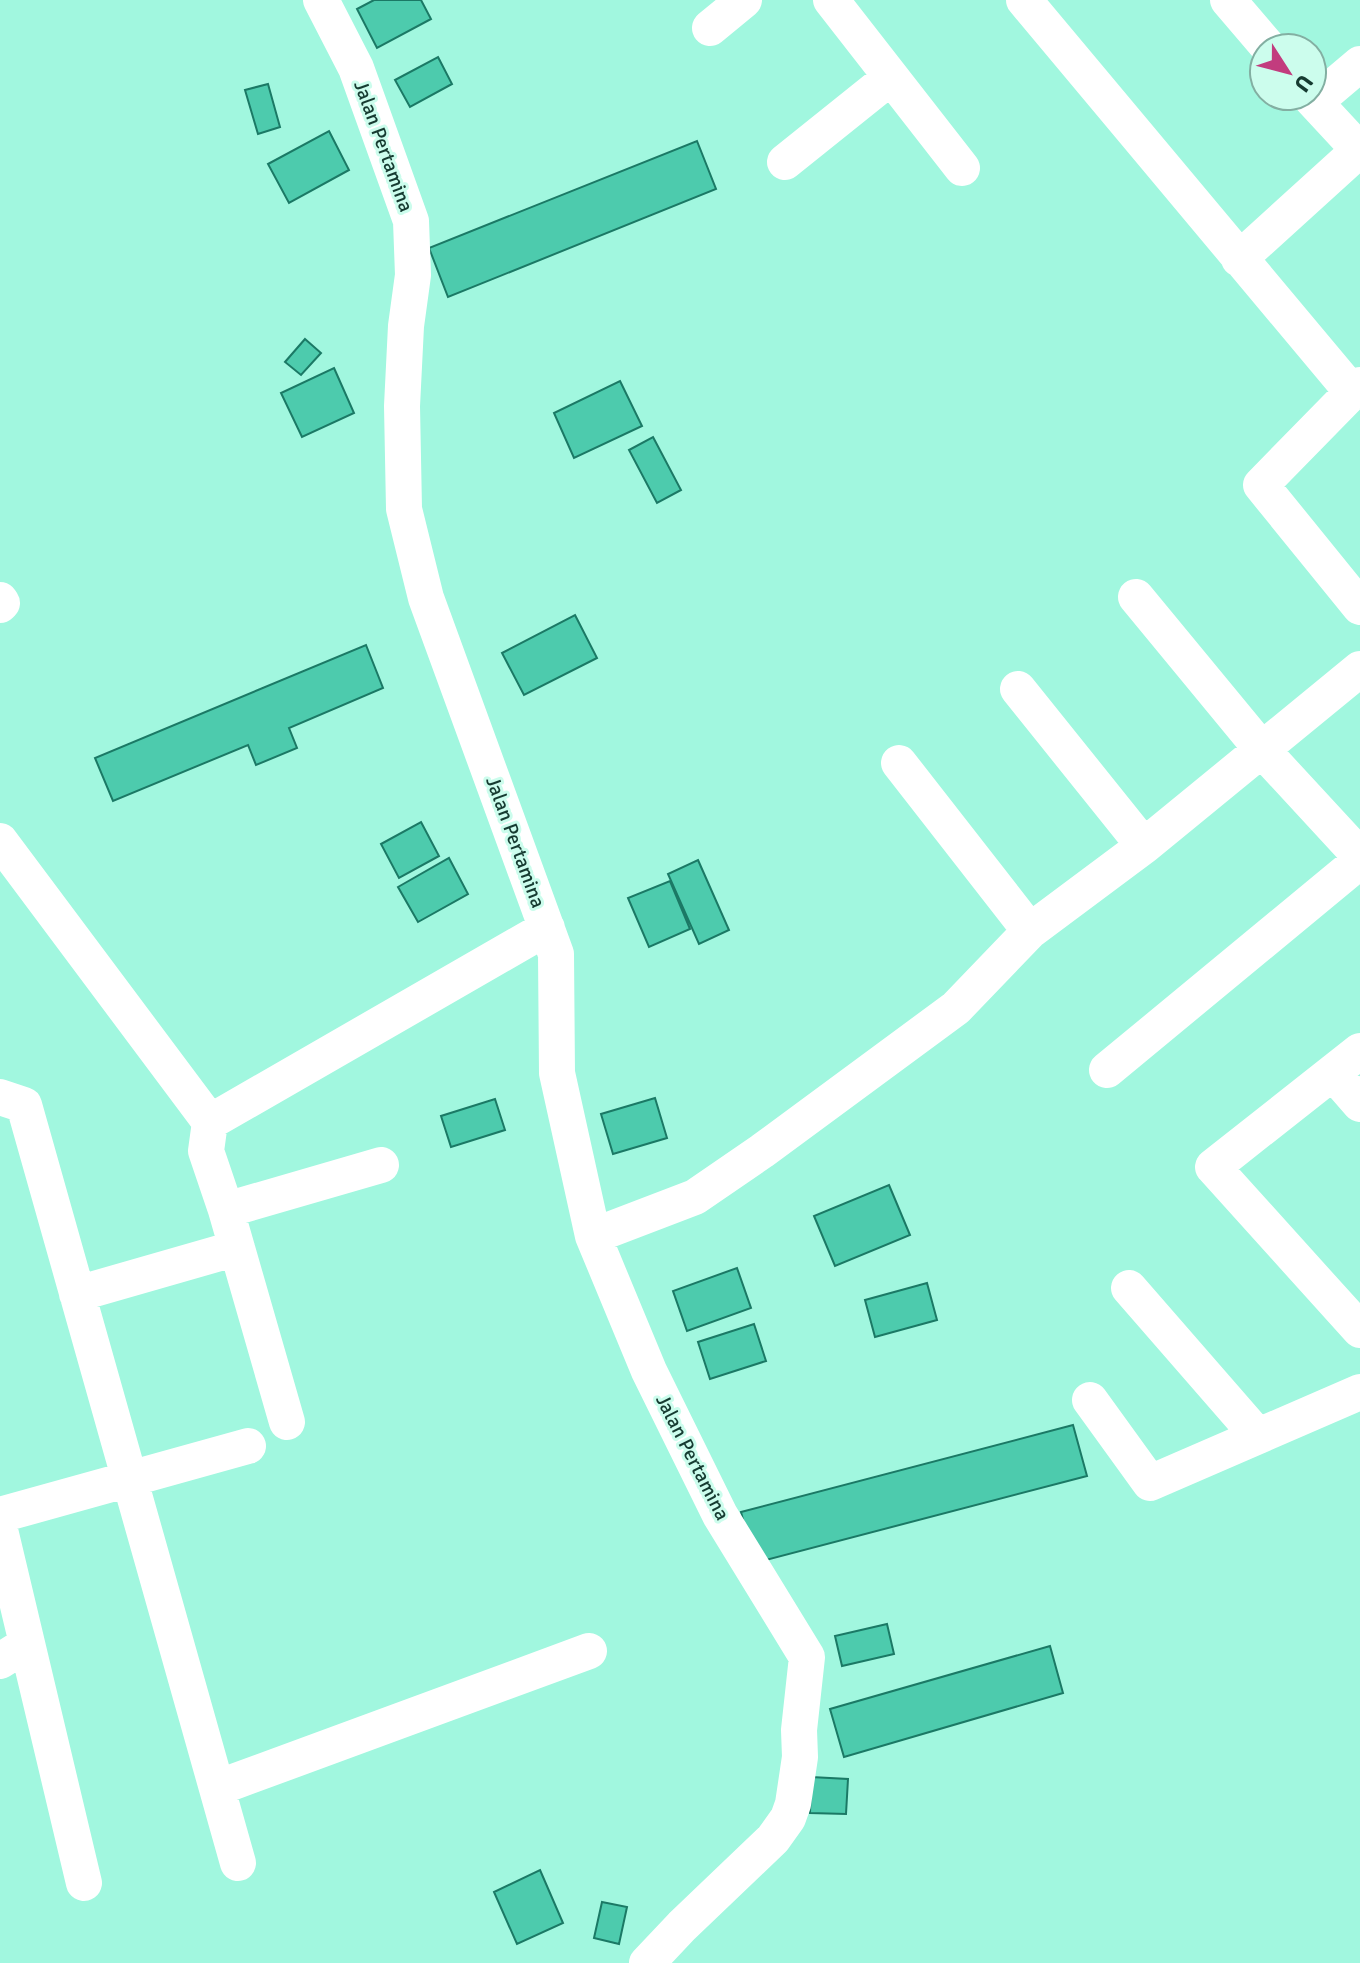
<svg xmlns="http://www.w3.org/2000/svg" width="1360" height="1963" viewBox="0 0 1360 1963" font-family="Signika,sans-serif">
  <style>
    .building { fill: #4dcbad; stroke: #1b7965; stroke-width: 2 }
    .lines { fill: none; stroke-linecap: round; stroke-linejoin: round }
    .street { stroke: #fff; stroke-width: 36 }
    .labels { text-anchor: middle; stroke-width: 6; stroke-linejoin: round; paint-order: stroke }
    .street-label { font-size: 20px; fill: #163b31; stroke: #ccfded }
  </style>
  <rect width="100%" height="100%" fill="#a1f7df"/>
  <path class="building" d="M374,0h47l10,19 -54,29 -20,-39z
    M438,57l14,27 -42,23 -15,-27z
    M268,84l12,43 -22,7 -13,-44z
    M329,131l20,39 -60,33 -21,-39z
    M697,141l19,48 -268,108 -19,-49z
    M305,339l16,14 -20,22 -16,-13z
    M334,368l20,45 -52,24 -21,-44z
    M620,381l22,45 -68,32 -20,-45z
    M653,437l28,53 -24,13 -28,-53z
    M575,615l22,43 -73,37 -22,-42z
    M366,645l17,43 -94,40 8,20 -41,17 -8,-20 -135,56 -18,-43z
    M421,822l18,34 -40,22 -18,-34z
    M449,858l19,36 -50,28 -20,-35z
    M698,860l31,70 -30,14 -31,-70z
    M670,881l20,48 -41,18 -21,-49z
    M655,1098l12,40 -54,16 -12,-40z
    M495,1099l10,31 -54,17 -10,-31z
    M889,1185l21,50 -75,31 -21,-50z
    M737,1268l14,40 -64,23 -14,-40z
    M927,1283l10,37 -62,17 -10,-37z
    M754,1324l12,37 -56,18 -12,-37z
    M1073,1425l14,51 -333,87 -13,-51z
    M887,1624l7,30 -52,12 -7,-30z
    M1050,1646l13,47 -219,64 -14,-48z
    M811,1777l37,2 -2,35 -36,-1z
    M540,1870l23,53 -46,21 -23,-52z
    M602,1902l25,5 -8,37 -25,-6z"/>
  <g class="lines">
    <path class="street" d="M321,0l35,68 55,153 2,54 -7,51 -4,80 2,103 22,89 130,356 1,119 36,163 56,135 71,144 87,142 -8,73 1,27 -7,47 -5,14 -15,21 -91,87 -35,37
      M831,0l131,168
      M1024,0l328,392 8,-7
      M1228,0l41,48
      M710,28l34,-28
      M1309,96l51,55
      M1315,102l45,-38
      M785,162l106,-85
      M1239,259l120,-109
      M1352,392l-91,93 99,122
      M1136,597l127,154 97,105
      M0,600l2,3 -2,2
      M1018,689l126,157
      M899,763l131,168
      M0,841l210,281 -4,29 20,59 61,212
      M1360,1051l-147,116 147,163
      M1107,1070l253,-209
      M1333,1073l27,31
      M0,1097l24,8 214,758
      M210,1122l337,-194
      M226,1210l155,-45
      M593,1236l102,-39 67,-46 194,-143 74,-77 114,-85 216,-177
      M1129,1288l128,147
      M77,1294l160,-46
      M1090,1400l60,83 210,-91
      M0,1515l248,-69
      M0,1530l84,353
      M0,1661l27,-17
      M217,1788l372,-137"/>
  </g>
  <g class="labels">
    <g class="street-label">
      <text transform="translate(384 146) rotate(70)" y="7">Jalan Pertamina</text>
      <text transform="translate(516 842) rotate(70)" y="7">Jalan Pertamina</text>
      <text transform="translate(693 1457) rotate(63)" y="7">Jalan Pertamina</text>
    </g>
  </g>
  <g transform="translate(1288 72) rotate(126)"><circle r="38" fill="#ccfded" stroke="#83afa2" stroke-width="2"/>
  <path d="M0-6L14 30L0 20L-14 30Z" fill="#c23c7e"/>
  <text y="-12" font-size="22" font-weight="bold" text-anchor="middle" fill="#163b31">U</text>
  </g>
</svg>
